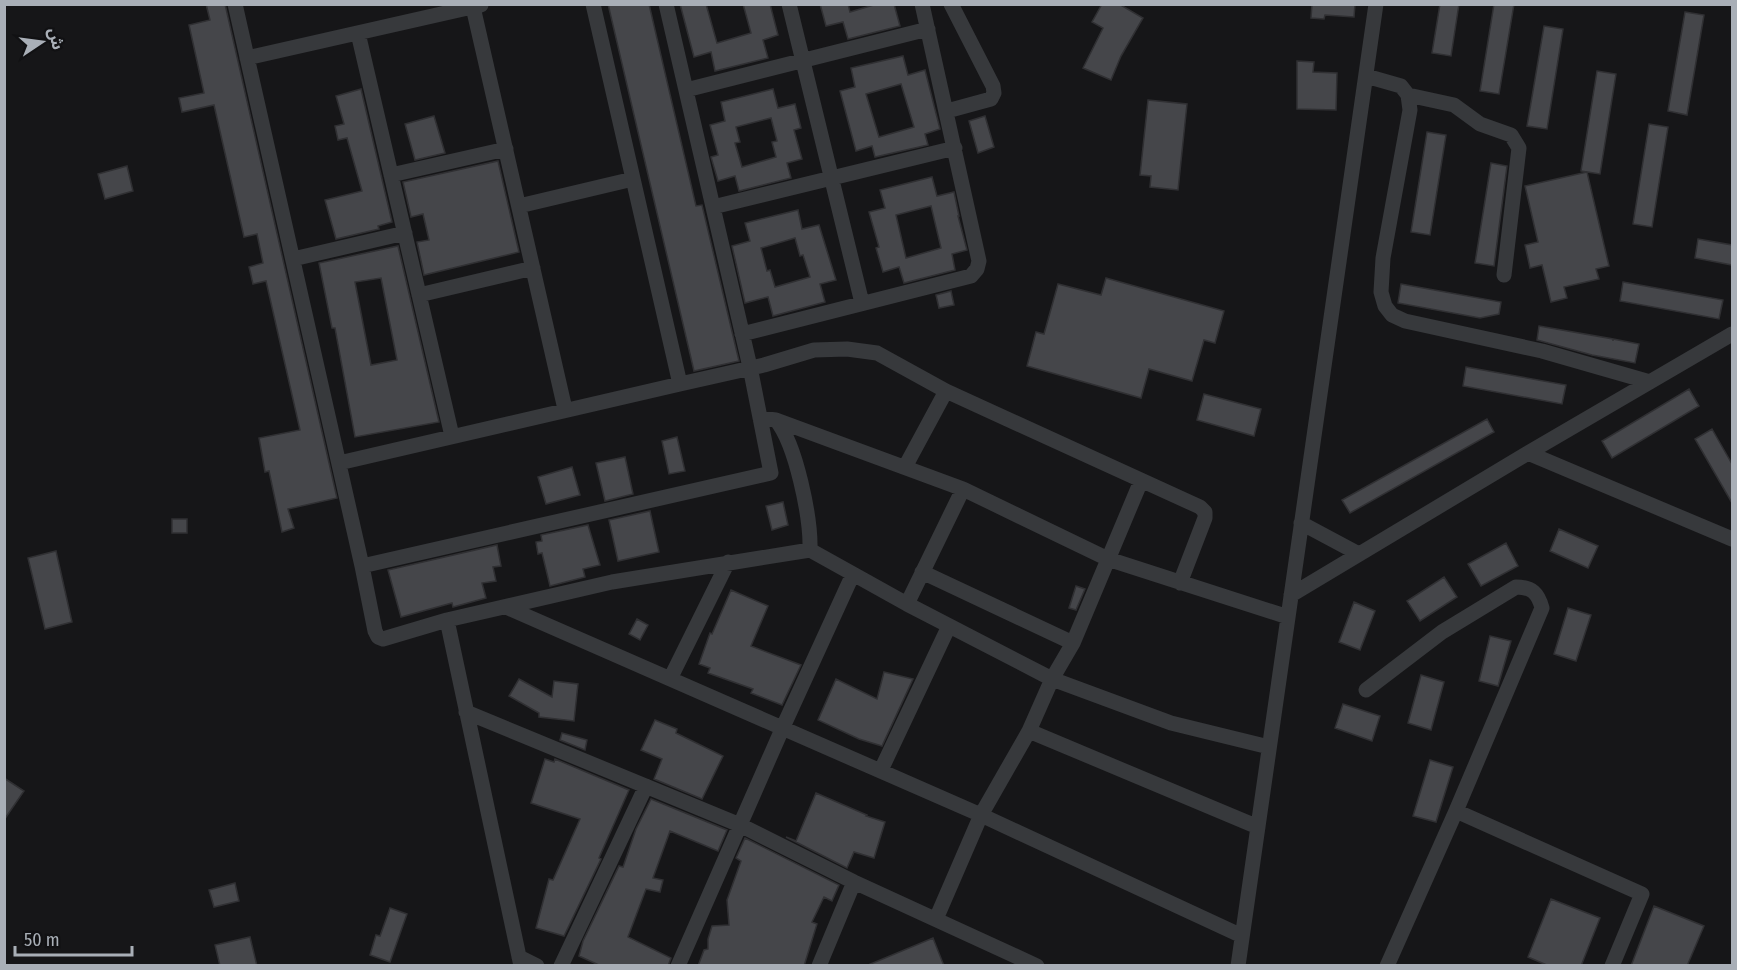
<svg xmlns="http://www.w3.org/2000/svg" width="1737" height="970" viewBox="0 0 1737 970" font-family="'Fira Sans Condensed','Noto Sans Arabic',sans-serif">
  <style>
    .building { fill: #45464a; stroke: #303033; stroke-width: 1.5; fill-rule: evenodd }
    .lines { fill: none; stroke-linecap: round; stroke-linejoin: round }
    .street { stroke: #37393c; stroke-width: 15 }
  </style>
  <rect width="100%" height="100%" fill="#161618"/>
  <path class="building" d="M206,4h19l112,494 -49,11 6,19 -12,4 -13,-61 -4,1 -6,-34 41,-8 -34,-149 -13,3 -4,-17 14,-4 -6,-29 -13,3 -30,-132 -32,7 -3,-14 25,-5 -15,-68 21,-5z
    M608,4h41l47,202 6,-1 37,156 -45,10z
    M680,4h26l11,39 34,-10 -8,-29h27l8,31 -15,5 5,18 -53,13 -4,-19 -17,5z
    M820,4h28l2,8 27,-8h17l6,22 -52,13 -5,-17 -17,4z
    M1102,4h17l24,14 -22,38 -10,24 -28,-12 20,-40 -11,-6z
    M1312,4h43l-1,13 -29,-2 -1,4 -13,-1z
    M1440,4h19l-8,52 -19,-3z
    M1494,4h20l-15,90 -19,-3z
    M1685,12l19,3 -17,100 -19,-4z
    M1544,26l19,3 -16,100 -20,-3z
    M903,56l5,19 17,-5 15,59 -15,5 3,11 -53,12 -3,-11 -16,5 -16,-60 15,-4 -4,-19zM901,84l13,43 -35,10 -13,-43z
    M1297,61l17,1 -1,10 24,1 -1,37 -39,-1z
    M1597,71l19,3 -16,100 -13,-2 22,94 -13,3 3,10 -35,8 3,11 -16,4 -9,-37 -12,3 -5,-23 13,-3 -13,-56 62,-14 -6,-1z
    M361,89l31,133 -14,4 1,3 -43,10 -11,-39 37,-9 -15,-53 -9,2 -3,-14 9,-2 -8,-28z
    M773,89l5,19 17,-4 6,24 -7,2 8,29 -15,4 4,15 -52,13 -4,-15 -17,5 -7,-24 7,-2 -8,-30 15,-4 -4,-19zM771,118l6,23 -5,1 4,15 -34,10 -7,-24 5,-1 -4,-15z
    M1148,100l39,4 -9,86 -28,-3 1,-11 -11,-1z
    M434,116l11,37 -30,7 -10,-36z
    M985,116l9,31 -16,6 -9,-32z
    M1649,124l19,3 -16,100 -19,-3z
    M1427,132l19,3 -16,100 -19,-3z
    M498,161l21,91 -95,23 -7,-33 12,-2 -6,-26 -12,3 -8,-35z
    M1491,163l16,3 -13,100 -19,-3z
    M127,166l6,25 -28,8 -7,-25z
    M932,177l5,19 17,-4 5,24h-1l9,34 -15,4 3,16 -51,13 -5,-16 -16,5 -7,-24 3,-1 -10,-35 16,-4 -5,-18zM931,206l10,42 -35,10 -10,-43z
    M798,210l4,19 17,-4 17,55 -16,4 5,18 -52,14 -5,-19 -23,6 -13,-57 18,-5 -5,-18zM795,238l5,18 3,-1 7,22 -35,10 -5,-17 -3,1 -6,-23z
    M1698,239l34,6v20l-37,-7z
    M398,246l41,176 -84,15 -20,-109h-3l-13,-65zM381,278l16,82 -26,5 -16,-83z
    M1106,278l118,33 -9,32 -11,-3 -12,41 -43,-12 -8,29 -114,-32 9,-34 8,2 14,-50 43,11z
    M1623,282l100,18 -4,19 -99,-18z
    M1401,284l100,18 -2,12 -19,4 -82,-15z
    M951,291l3,14 -15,3 -3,-13z
    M1539,326l74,13v2v-2l26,5 -4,19 -43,-8 -55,-15z
    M1466,367l100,18 -4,19 -99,-18z
    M1689,389l10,17 -87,52 -10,-17z
    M1204,394l57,15 -7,27 -57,-16z
    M1487,419l7,13 -144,81 -8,-13z
    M1712,429l20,35v39l-37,-64z
    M677,437l8,34 -16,3 -7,-33z
    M625,457l8,37 -28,7 -9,-38z
    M572,467l8,28 -34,9 -8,-27z
    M783,502l5,23 -16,5 -6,-24z
    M650,511l9,41 -41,9 -9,-41z
    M172,519h15v14h-15z
    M588,525l12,40 -17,4 2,8 -35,9 -8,-33 -4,1 -2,-12 6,-1 -1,-6z
    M1559,529l39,17 -10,22 -38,-17z
    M1506,543l12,23 -37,20 -13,-22z
    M497,545l4,21 -8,1 3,14 -14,2 4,15 -33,9 -1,-4 -51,14 -13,-47z
    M56,551l16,71 -27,7 -17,-71z
    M1444,577l13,20 -37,24 -13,-20z
    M1076,586l9,3 -9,21 -7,-2z
    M731,590l37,16 -17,40 50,19 -19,40 -31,-12 2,-4 -45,-16 2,-5 -11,-4 11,-31 2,1z
    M1354,602l21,9 -15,39 -21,-8z
    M1568,608l23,7 -15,46 -22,-7z
    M637,619l11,6 -8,15 -11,-6z
    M1490,636l21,5 -13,45 -19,-5z
    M884,672l29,7 -31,67 -23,-7 -41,-19 18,-41 41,20z
    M1421,675l23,7 -13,48 -23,-7z
    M519,679l33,18 2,-16 24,3 -4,37 -35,-4v-4l-30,-17z
    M1343,704l37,12 -8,25 -37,-13z
    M655,720l22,9 -1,4 47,23 -21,43 -48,-20 8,-20 -21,-9z
    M562,733l25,7 -2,10 -25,-10z
    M545,759l9,3 1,-3 74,31 -30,68 2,1 -37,77 -28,-8 13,-49 4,1 27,-61 -49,-16z
    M1430,760l23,7 -17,55 -23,-6z
    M4,778l20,13 -20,29z
    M816,793l51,22 -1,1 19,6 -11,36 -20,-6 -7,16 -61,-31 10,4z
    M651,799l76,31 -9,21 -48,-20 -17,47 10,2 -3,12 -14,-3 -18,48 43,21 -3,8h-67l-22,-10 4,-15 36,-75 4,1 13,-38z
    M745,838l94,47 -7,16 -8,-4 -12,25 5,2 -13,42h-106l6,-16 4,-1v-10l4,-13 17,-1 -2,-25 14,-39 -5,-3z
    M235,883l4,18 -25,6 -5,-17z
    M1551,899l49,19 -19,48h-32l-21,-9z
    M1654,906l50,20 -17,40h-56z
    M390,908l17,6 -17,48 -20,-7 6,-20 4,1z
    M250,937l7,29h-37l-5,-21z
    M933,938l11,28h-76v-1z"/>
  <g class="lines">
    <path class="street" d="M235,4l127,562 13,65 3,6 5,2 64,-19 165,-38 198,-32 97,54 145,75 119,44 98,24
      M789,4l73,299
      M473,7l92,402
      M358,33l94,403
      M247,58l234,-53
      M1366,76l35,10 7,9 2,15 -27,148 -2,34 4,14 7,9 13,6 137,30 108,31
      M686,90l242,-61
      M1408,95l46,10 26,19 31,11 8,13 -15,127
      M947,111l44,-12 3,-6 -1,-7 -42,-82
      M391,175l115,-26
      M519,206l114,-27
      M713,207l242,-59
      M293,259l112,-26
      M419,295l114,-27
      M742,334l229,-58 6,-7 2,-8 -57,-257
      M680,384l84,-19 50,-15 33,-1 30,4 69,38 254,116 5,5v6l-25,65
      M760,418l16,2 187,69 145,70 180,58
      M776,420c20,24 35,98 34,130
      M1528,453l204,86
      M339,463l341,-79 -87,-380
      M905,467l41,-76
      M1301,523l58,31
      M362,566l409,-93 -21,-106 -84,-363
      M922,572l151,71
      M1291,595l237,-142 204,-119
      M907,604l56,-115
      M506,607l475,208 261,121
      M447,620l74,346
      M671,677l57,-115
      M1366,690l76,-58 74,-45c16,0 22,6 26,21l-86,203 -69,155
      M466,712l274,113 114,57 183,84
      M1029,731l229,96
      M881,770l68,-144
      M1456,811l186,83 -30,72
      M936,919l45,-104 48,-84 23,-52 21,-36 68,-162
      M519,957l18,9
      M561,966l85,-180
      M678,966l105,-239 70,-153
      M819,966l35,-84
      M1238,966l138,-962"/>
  </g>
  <rect width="1737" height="970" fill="none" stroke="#a9afb7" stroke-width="12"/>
  <g transform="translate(42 42) rotate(77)" stroke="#111113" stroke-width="4.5" paint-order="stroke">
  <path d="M0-4.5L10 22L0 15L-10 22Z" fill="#a9afb7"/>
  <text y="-9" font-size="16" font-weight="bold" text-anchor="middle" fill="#a9afb7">ش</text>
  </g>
  <path d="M15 946v9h117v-9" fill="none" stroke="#a9afb7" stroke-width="3"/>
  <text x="24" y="946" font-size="18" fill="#a9afb7" stroke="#111113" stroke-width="4.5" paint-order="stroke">50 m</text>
</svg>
